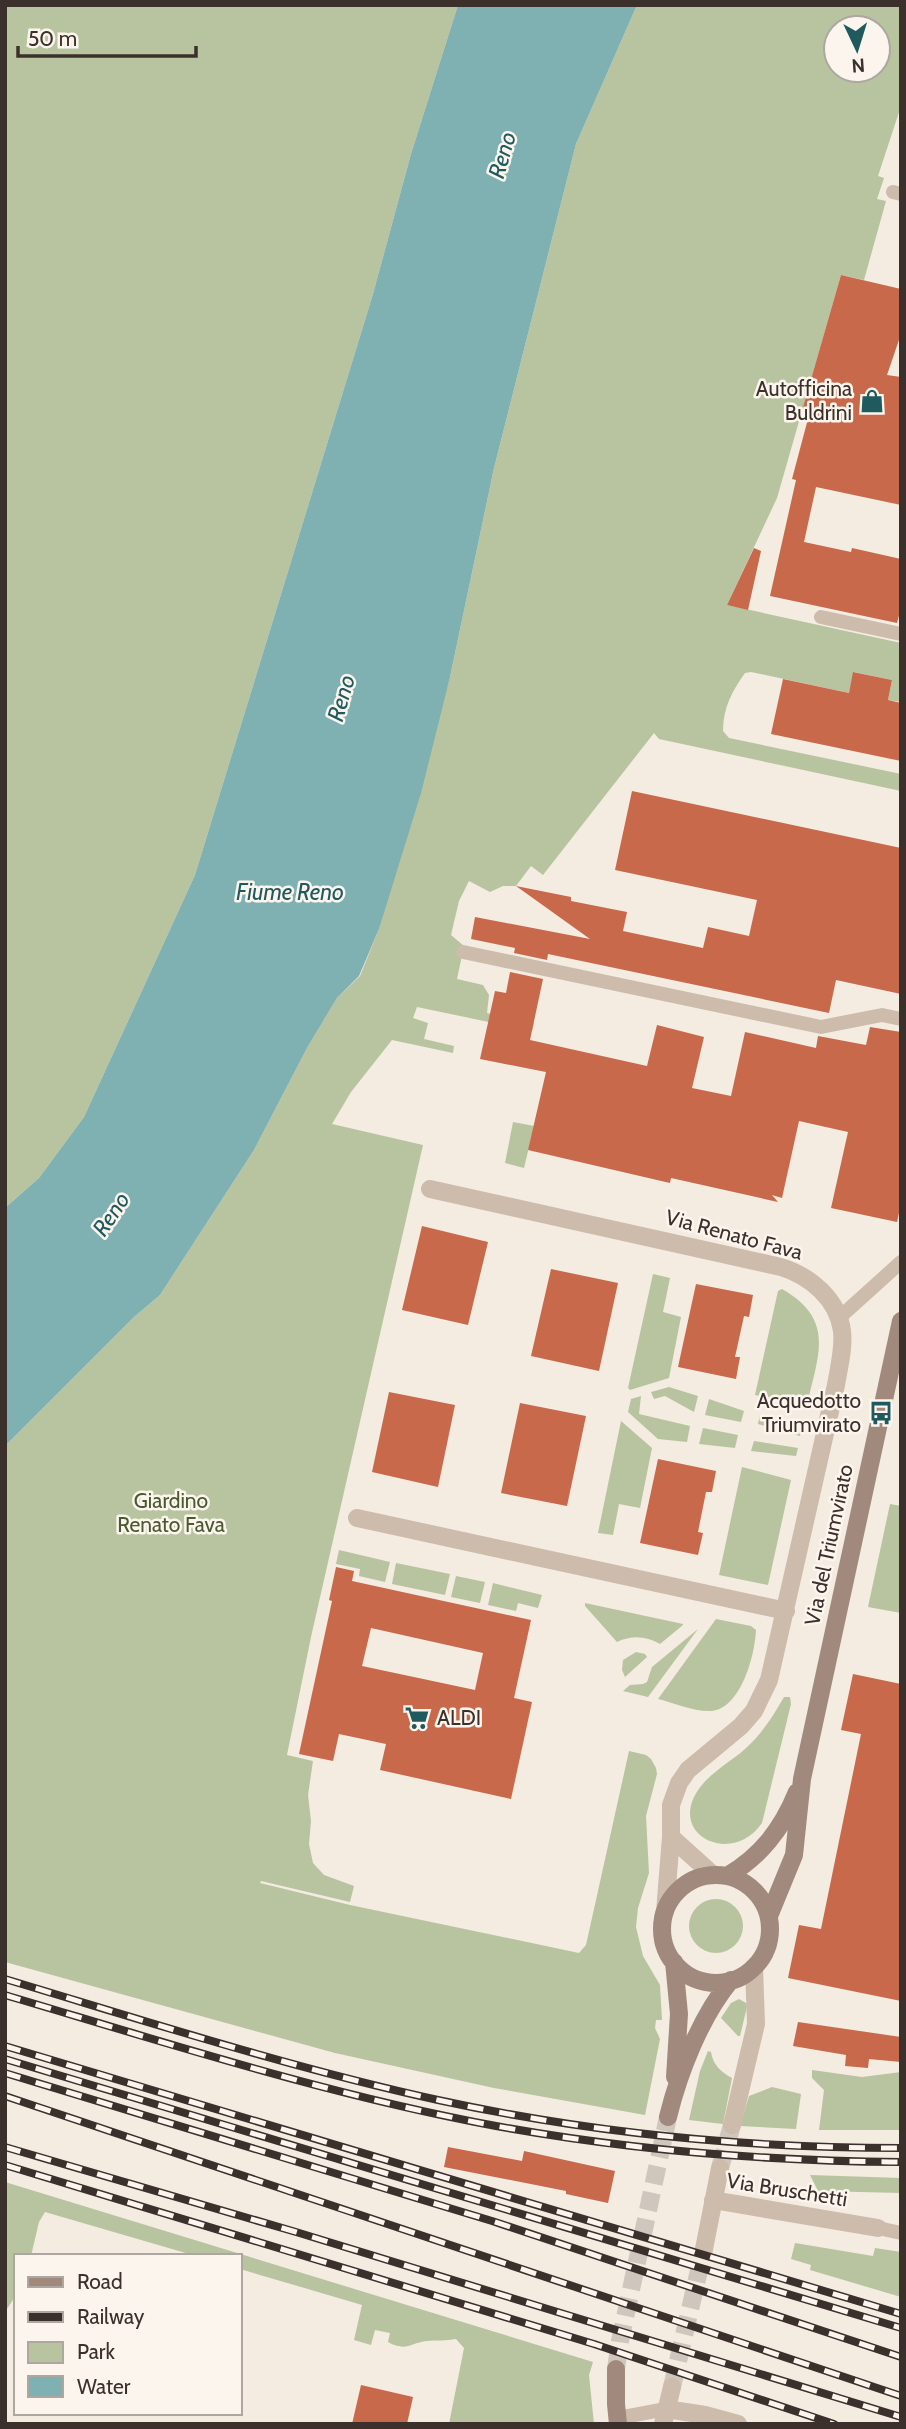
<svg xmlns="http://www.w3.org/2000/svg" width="906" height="2429" viewBox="0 0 906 2429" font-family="Cabin,sans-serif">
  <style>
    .green { fill: #b8c4a0; fill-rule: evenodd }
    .water { fill: #7fb0b2 }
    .building { fill: #c8694b; fill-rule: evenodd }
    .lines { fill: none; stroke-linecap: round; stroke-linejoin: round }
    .minor-tunnel { stroke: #cfc6bd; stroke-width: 18; stroke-dasharray: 18 9; stroke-linecap: butt }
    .secondary-tunnel { stroke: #cfc6bd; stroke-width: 18; stroke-dasharray: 18 9; stroke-linecap: butt }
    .service { stroke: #cdbbac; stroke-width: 14 }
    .minor { stroke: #cdbbac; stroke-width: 18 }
    .secondary { stroke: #a18a7d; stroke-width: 18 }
    .rail-casing { stroke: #3b302b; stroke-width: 8 }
    .rail { stroke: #fbf5ee; stroke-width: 5; stroke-dasharray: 16; stroke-linecap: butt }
    .labels { text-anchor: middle; stroke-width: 5; stroke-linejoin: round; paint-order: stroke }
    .poi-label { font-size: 21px; fill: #3b302b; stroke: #fbf5ee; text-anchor: end }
    .street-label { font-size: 21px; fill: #3b302b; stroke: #fbf5ee }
    .park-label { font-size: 21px; fill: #4a5a2e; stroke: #fbf5ee }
    .water-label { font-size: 23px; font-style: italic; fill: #1f5a5e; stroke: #fbf5ee }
  </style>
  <rect width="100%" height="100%" fill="#f4ebe1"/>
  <path class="green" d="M5,5h453l-47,149 -38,140 -178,581 -111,242 -45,61 -34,30z
    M637,5h264v101l-23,70 6,2 -7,21 9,2 -22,79 -23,-5 -64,223 -50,107 174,38v59l-13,-2 4,-20 -38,-8 -5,21 -98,-21 -6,1c-13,18 -22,35 -22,58l6,7 172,36v17l-242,-52 -5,-6 -111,142 -12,-9 -15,20h-13l-13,6 -21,-11 -10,20 -8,34 13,11 -7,33 26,6 6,10 -2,18 47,10 -2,8 -115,-24 -4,11 15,5 -4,16 30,7 -1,7 -61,-13 -41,52 -19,32 91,21 -112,492 -24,118 26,6 -5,34 3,26 -2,23 4,19 11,12 30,11 -4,16 -89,-21 -1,2 90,22 229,48 7,-8 2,-9 41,-185 17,4 5,4 5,9 1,6 -11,42 3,57 -11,35 -2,19 7,29 17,29 2,35h-6l-1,8 5,11 -15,76 -151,-27 -159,-35 -330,-91v-516l129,-129 26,-22 94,-145 53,-102 30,-50 23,-22 19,-47 71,-252 44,-209 82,-324zM836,28h42v42h-42z
    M513,1122l21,4 -10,42 -19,-5z
    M653,1274l17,4 -7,34 18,5 -12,61 -39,12 -2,-2z
    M782,1289c54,31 36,66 25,116l-52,-10 23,-104z
    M669,1387l29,9 -4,16 -29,-16 -11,3 -3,-7z
    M641,1396l-2,18 51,12 -3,16 -29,-3 -30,-27 3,-13z
    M709,1399l35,12 -3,11 -36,-7z
    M760,1415l42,13 -2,8 -42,-12z
    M621,1421l31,27 -12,60 -21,-4 -6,31 -15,-2z
    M703,1428l35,7 -3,13 -36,-4z
    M754,1441l44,7 -2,8 -45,-5z
    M742,1467l49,13 -23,105 -49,-10z
    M890,1504l11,2v107l-33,-6z
    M339,1550l51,12 -5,20 -26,-6 1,-7 -24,-5z
    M396,1563l54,11 -5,21 -53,-11z
    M456,1576l29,6 -5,21 -29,-6z
    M493,1583l49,12 -4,13 -20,-5 -2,8 -28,-6z
    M585,1603l98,21v1l-23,19c-14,-8 -28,-9 -43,-2l-32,-36z
    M716,1619l35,7 5,4c-1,25 -15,79 -45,81 -16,1 -37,-8 -53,-12z
    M698,1629l-50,68 -25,-6 7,-6 13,-1 4,-2 5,-15z
    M636,1652l9,2 2,3 -22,20 -3,-7 1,-10z
    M784,1697h6l1,7 -29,119c-28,41 -88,16 -68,-26 11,-22 34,-33 51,-48 17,-15 28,-33 39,-52z
    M689 1926a27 27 0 1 1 54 0a27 27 0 1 1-54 0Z
    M739,1999l7,4 1,4 -7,29h-2l-17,-18 10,-15z
    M708,2051l3,1c2,13 10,20 21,26l-9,46 -34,-4 11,-49z
    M812,2070l50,7 39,-5v58h-82l5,-40 -12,-12z
    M772,2087l29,7 -5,35 -56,-3 9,-30z
    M810,2175l91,3v15l-83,-2z
    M5,2182l588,180 -4,13 5,49h-145l15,-76 -8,-9c-10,2 -19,1 -29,2 -17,2 -21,11 -39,1l2,-9 -15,-3 -4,15 -17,-5 8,-35 -122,-36v-13h-44l-151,-44 -6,10 -8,34h-15v39l-11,17z
    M795,2243l78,13 2,-8 26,4v45l-91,-27 1,-5 -20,-6z"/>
  <path class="water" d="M458,5h179l-61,139 -82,324 -44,209 -29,116 -42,136 -20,47 -22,22 -30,50 -53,102 -94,145 -26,22 -129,129v-238l34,-30 45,-61 111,-242 178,-581 38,-140z"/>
  <path class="building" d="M841,275l60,14v45l-14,41 14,2v128l-85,-18 -12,55 47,10 1,-4 49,11v49l-4,15 -127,-27 26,-116 -4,-1 17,-64 -8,-1z
    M754,548l7,3 -13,59 -21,-5z
    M853,672l39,8 -4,20 13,3v58l-130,-27 12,-55 66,14z
    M632,791l269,57v146l-65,-14 -7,33 -281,-59 -1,6 -33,-7 1,-5 -44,-9 4,-22 115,22 -74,-53 55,11v4l56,11 -4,19 80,17 5,-21 41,9 8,-36 -142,-30z
    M510,972l33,7 -13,61 117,26 10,-41 47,12 -12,51 39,8 14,-64 71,16 2,-12 48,9 4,-18 31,5v172l-4,18 -66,-14 17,-76 -49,-11 -17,77 -10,-3 6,7 -107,-24 -1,5 -142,-33 18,-78 -66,-13 15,-68 11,2z
    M422,1226l66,16 -20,83 -66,-15z
    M551,1269l67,14 -19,88 -68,-15z
    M696,1284l57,11 -4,22 -5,-1 -9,41h5l-4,22 -58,-12z
    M389,1392l66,13 -17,82 -66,-15z
    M520,1403l66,13 -19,90 -66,-13z
    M658,1459l58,12 -4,21h-6l-8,40 5,1 -5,22 -58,-12z
    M336,1567l18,4 -2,10 179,39 -17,78 18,4 -21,97 -131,-29 6,-26 -47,-10 -6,27 -34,-7 33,-153 -3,-1zM371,1628l112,25 -8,37 -113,-24z
    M853,1674l48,10v317l-113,-23 11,-53 22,4 40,-195 -20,-4z
    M798,2022l103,15v25l-32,-3 -1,9 -23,-2 1,-11 -53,-9z
    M448,2147l74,14 2,-10 91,20 -7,32 -42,-9v-3l-122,-24z
    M361,2385l52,12 -6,27h-55z"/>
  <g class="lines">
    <path class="minor-tunnel" d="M720,2168l12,-43
      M672,2387l32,-138"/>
    <path class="secondary-tunnel" d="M616,2369l4,-28 48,-224"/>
    <path class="service" d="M893,192l8,2
      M821,617l80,17
      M463,952l358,75 61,-12 19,4
      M839,1318l62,-56
      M878,2228l23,5
      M618,2418l48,-9"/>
    <path class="minor" d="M430,1189l351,78c29,9 57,32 61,64 2,17 -3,36 -6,54l-67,295 -15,31 -13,15 -53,44 -9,13 -8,22v32l-6,75
      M357,1518l429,93
      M671,1837l42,38
      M732,2125l24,-101 -2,-57
      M713,2200l165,28
      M704,2249l16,-81
      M666,2409l39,6 33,9
      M663,2424l9,-37"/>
    <path class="secondary" d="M662 1929a54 54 0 1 1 108 0a54 54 0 1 1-108 0Z
      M727,1876c34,-20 55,-47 70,-84
      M769,1916l25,-61 8,-76 99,-458
      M674,1962l5,52 -4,63
      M668,2117c11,-45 33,-101 63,-137
      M616,2369v35l2,20"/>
    <g class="rail-casing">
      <path id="rail" d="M5,1979c144,43 287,89 433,121 152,33 308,48 463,48
        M5,1995c162,48 324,100 491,131 133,24 269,35 405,36
        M5,2046l896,268
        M5,2059l896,269
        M5,2073l487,148 409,136
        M5,2096l896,300
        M5,2147l291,85 605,185
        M5,2165l589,179 240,80"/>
    </g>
    <use href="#rail" class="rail"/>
  </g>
  <defs>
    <g id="shop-bare" transform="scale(1.89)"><path d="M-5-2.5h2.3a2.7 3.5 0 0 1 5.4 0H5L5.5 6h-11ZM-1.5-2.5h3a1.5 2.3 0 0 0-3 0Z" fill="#1f5a5e" stroke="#fbf5ee" stroke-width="2.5" paint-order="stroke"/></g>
    <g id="bus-bare" transform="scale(1.89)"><path d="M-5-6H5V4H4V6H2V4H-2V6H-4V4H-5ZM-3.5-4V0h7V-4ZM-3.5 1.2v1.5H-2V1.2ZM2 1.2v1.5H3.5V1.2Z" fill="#1f5a5e" stroke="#fbf5ee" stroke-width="2.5" paint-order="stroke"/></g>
    <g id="supermarket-bare" transform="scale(1.89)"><path d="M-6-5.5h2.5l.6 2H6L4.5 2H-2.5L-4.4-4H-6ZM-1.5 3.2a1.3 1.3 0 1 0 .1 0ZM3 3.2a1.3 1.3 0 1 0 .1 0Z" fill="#1f5a5e" stroke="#fbf5ee" stroke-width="2.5" paint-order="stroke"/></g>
  </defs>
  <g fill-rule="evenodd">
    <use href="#shop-bare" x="872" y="401"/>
    <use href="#bus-bare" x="881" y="1413"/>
    <use href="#supermarket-bare" x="417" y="1718"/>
  </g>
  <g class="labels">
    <g class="poi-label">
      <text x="852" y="396">Autofficina<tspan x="852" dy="24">Buldrini</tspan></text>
      <text x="861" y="1408">Acquedotto<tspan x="861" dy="24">Triumvirato</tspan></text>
      <text x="437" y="1725" text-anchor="start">ALDI</text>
    </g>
    <g class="street-label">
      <text transform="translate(734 1235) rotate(15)" y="7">Via Renato Fava</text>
      <text transform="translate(829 1545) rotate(-78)" y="7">Via del Triumvirato</text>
      <text transform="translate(787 2190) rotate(9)" y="7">Via Bruschetti</text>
    </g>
    <g class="park-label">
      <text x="171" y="1508">Giardino<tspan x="171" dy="24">Renato Fava</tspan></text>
    </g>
    <g class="water-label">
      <text transform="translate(502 155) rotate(-74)" y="8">Reno</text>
      <text transform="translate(341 698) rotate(-74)" y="8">Reno</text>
      <text x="290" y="900">Fiume Reno</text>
      <text transform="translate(111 1214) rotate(-56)" y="8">Reno</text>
    </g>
  </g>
  <rect width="906" height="2429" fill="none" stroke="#3b302b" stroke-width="14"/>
  <rect x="14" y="2254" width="228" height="161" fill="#fbf5ee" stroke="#aea6a0" stroke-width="2"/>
  <rect x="28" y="2277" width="35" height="10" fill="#a18a7d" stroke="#aea6a0" stroke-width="2"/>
  <text x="77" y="2289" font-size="21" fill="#3b302b">Road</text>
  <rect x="28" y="2312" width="35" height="10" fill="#3b302b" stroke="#aea6a0" stroke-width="2"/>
  <text x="77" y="2324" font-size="21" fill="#3b302b">Railway</text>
  <rect x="28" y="2342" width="35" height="21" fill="#b8c4a0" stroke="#aea6a0" stroke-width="2"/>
  <text x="77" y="2359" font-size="21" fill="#3b302b">Park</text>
  <rect x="28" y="2376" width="35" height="21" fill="#7fb0b2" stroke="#aea6a0" stroke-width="2"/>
  <text x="77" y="2394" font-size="21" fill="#3b302b">Water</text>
  <g transform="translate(857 49) rotate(176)"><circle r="33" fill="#fbf5ee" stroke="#aea6a0" stroke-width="2"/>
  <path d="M0-5L12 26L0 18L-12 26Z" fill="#1f5a5e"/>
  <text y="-10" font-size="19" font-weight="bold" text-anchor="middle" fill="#3b302b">N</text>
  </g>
  <path d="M18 46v10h178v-10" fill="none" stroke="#3b302b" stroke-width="3.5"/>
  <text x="28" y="46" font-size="21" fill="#3b302b" stroke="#fbf5ee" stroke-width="5" paint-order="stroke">50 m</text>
</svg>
